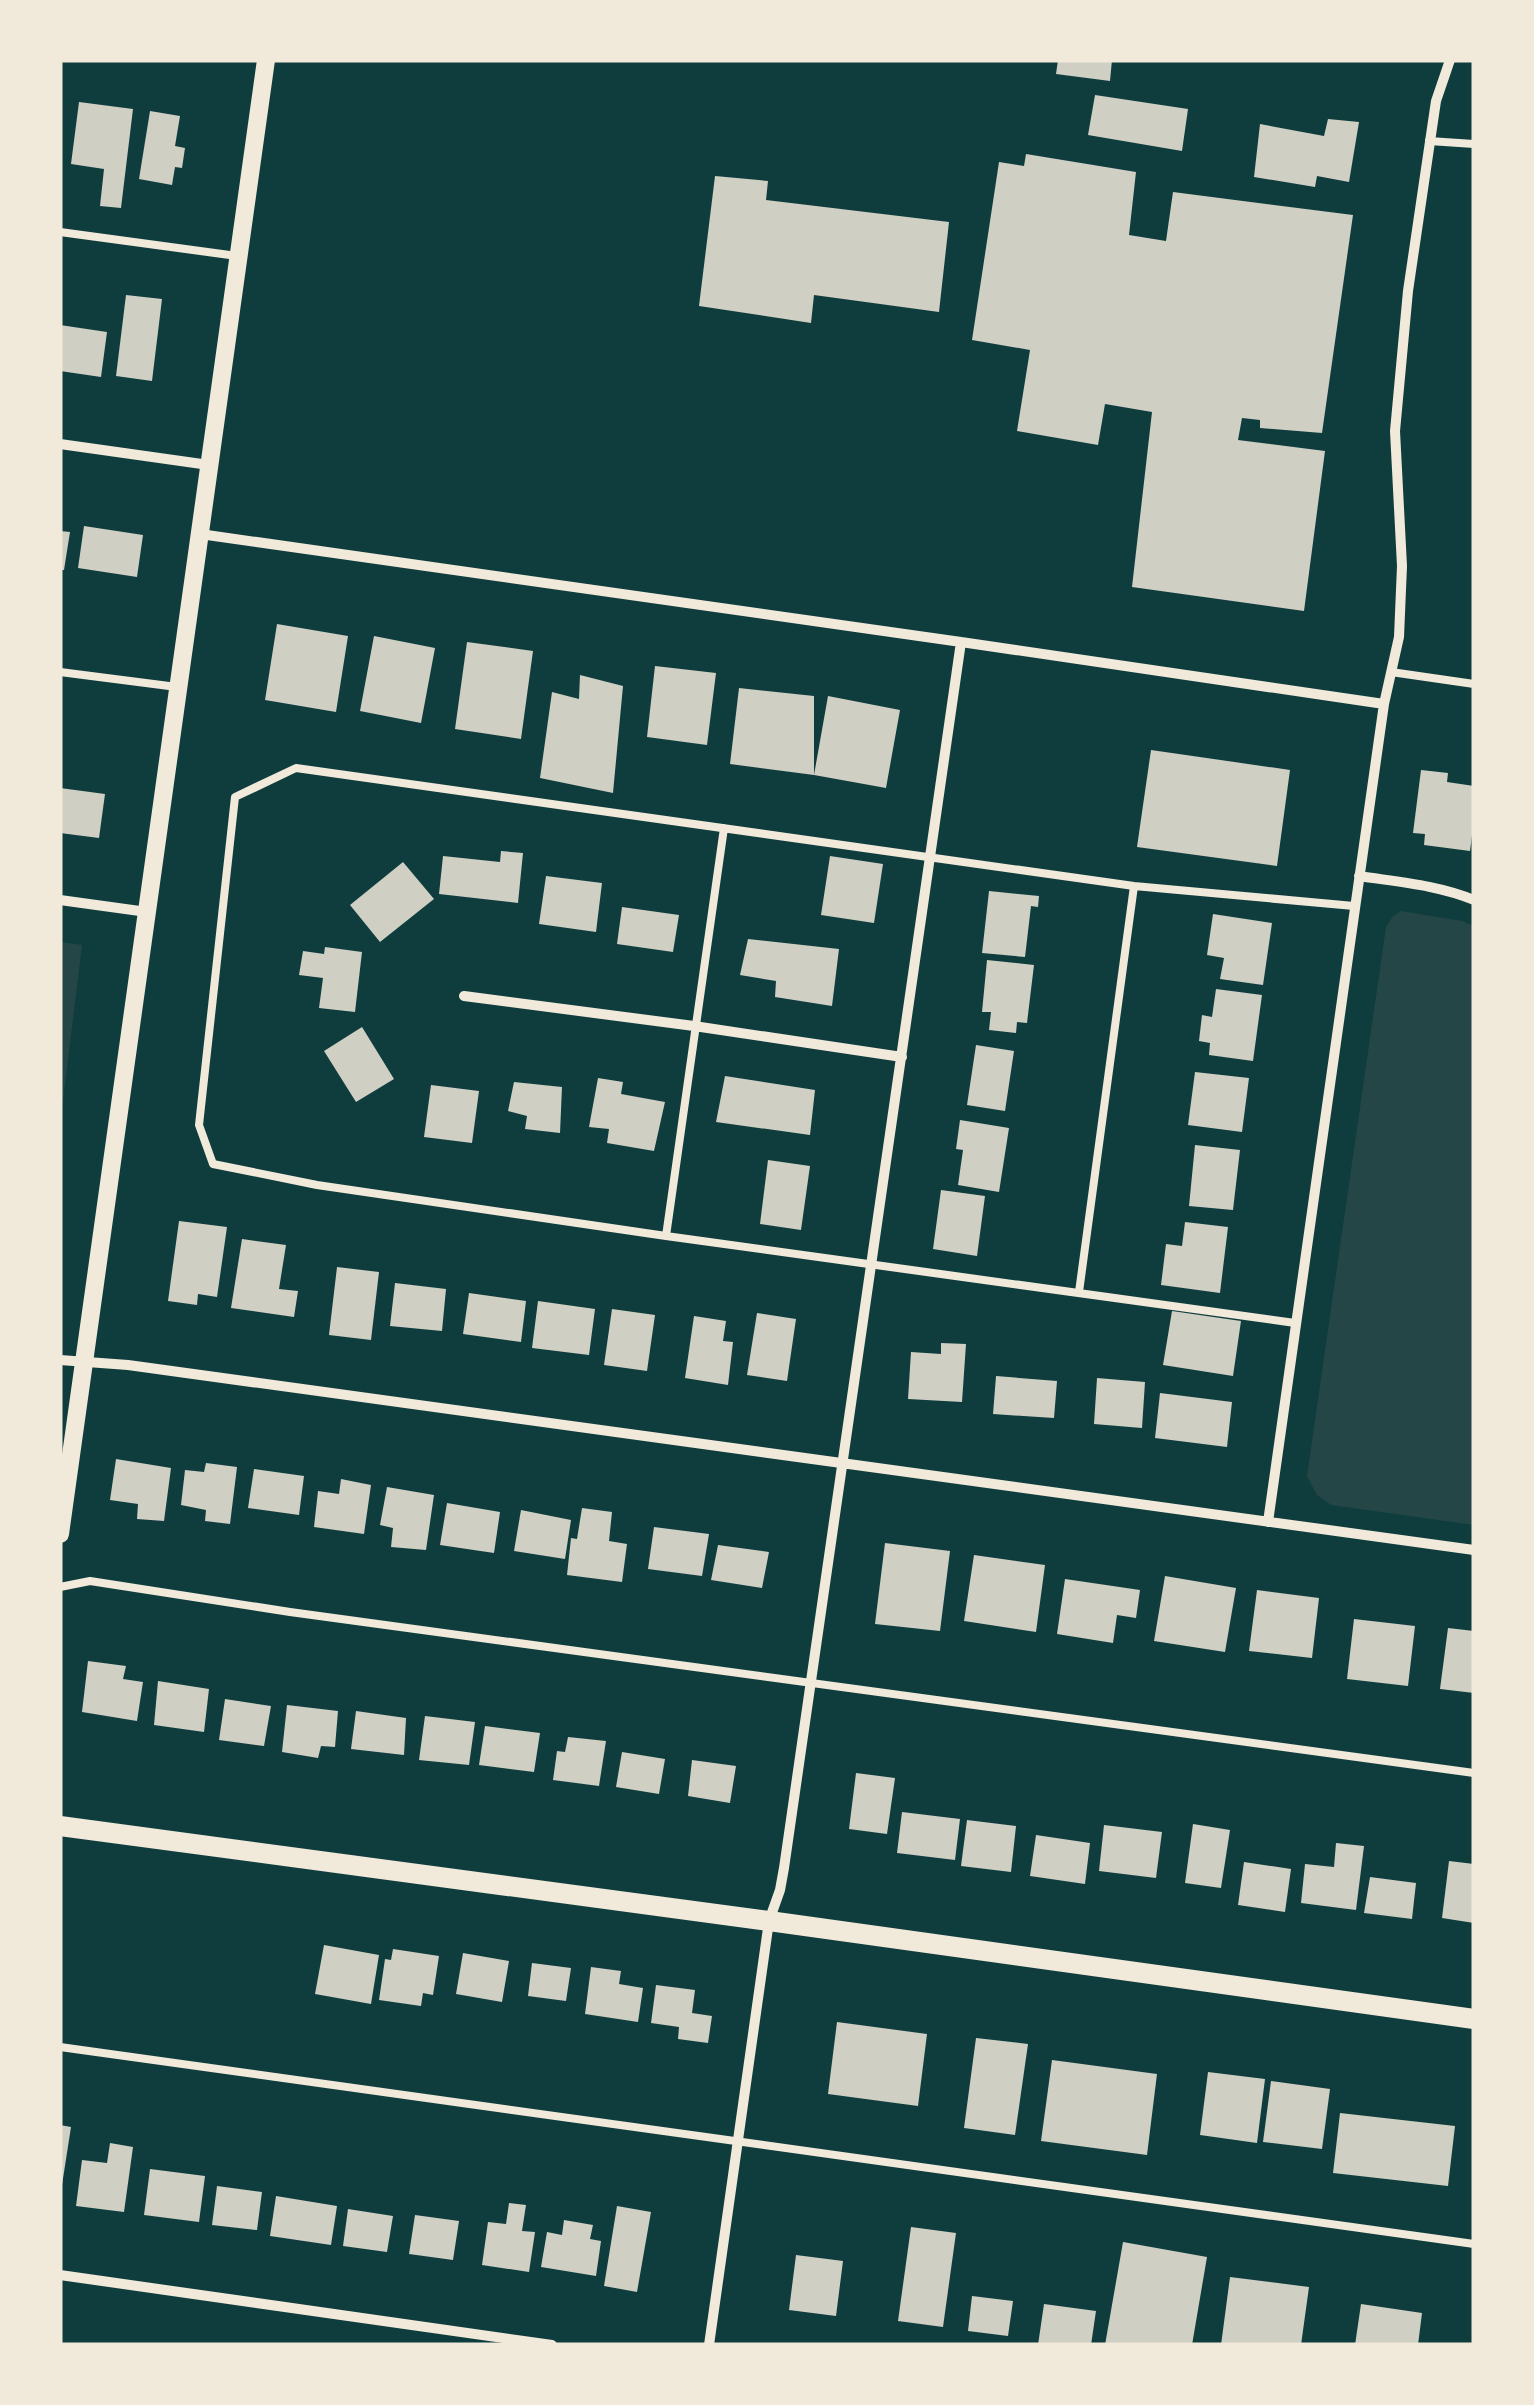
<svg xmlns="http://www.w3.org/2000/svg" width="1534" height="2405" viewBox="0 0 1534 2405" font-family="Roboto,sans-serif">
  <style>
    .green { fill: #244646 }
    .building { fill: #cfcfc3 }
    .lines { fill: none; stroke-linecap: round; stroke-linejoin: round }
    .service { stroke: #f1e9da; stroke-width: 8 }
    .minor { stroke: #f1e9da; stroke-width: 10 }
    .tertiary { stroke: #f1e9da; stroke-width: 18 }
    .secondary { stroke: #f1e9da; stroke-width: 20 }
  </style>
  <rect width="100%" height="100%" fill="#0f3d3e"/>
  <path class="green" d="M1401,911l61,10 12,5v599l-143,-20 -14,-10 -10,-19 79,-549 7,-11z
    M60,942l22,3 -22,180z"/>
  <path class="building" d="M1058,60h54l-2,21 -54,-7z
    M1095,95l93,14 -6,42 -94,-16z
    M79,102l54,7 -12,99 -21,-2 4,-37 -33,-5z
    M150,111l30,5 -5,30 10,2 -3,20 -7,-1 -3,18 -33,-6z
    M1328,119l31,3 -10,60 -32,-6 -2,11 -61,-10 6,-53 64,12z
    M1026,154l110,18 -7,63 37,6 7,-49 180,23 -31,218 -62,-5v-8l-18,-2 -4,22 87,11 -21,160 -172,-24 20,-175 -47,-8 -7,41 -81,-14 13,-81 -58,-10 27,-178 25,4z
    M715,176l53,5 -2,19 183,22 -10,90 -125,-17 -3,28 -112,-17z
    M126,295l36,4 -10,82 -36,-5z
    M60,325l47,7 -6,45 -41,-6z
    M84,526l59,9 -6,42 -59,-9z
    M60,531l10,1 -6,38h-4z
    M277,624l71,12 -12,76 -71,-12z
    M374,636l61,12 -14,75 -61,-12z
    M467,642l66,9 -12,88 -66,-10z
    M655,666l61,7 -9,72 -60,-8z
    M580,675l43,11 -10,107 -73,-15 12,-86 27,7z
    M739,688l75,8v79l-84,-11z
    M828,696l72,14 -14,78 -72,-13z
    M1151,750l139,20 -13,96 -140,-19z
    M1421,770l27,3 -1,9 27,4v33l-4,32 -46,-6 1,-11 -12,-1z
    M60,788l45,6 -6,44 -39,-5z
    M501,851l22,2 -5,50 -79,-9 4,-38 57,6z
    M830,856l53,8 -9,59 -53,-8z
    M403,862l31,37 -54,43 -30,-37z
    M546,876l56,7 -6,49 -57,-8z
    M989,891l50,5 -1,11 -7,-1 -6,51 -43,-4z
    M622,907l57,8 -6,37 -56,-8z
    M1213,914l59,9 -9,62 -43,-6 4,-21 -17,-3z
    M748,939l91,10 -7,57 -57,-9 1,-16 -36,-6z
    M325,947l37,5 -7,60 -36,-4 4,-30 -24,-3 4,-24 21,3z
    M987,960l47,5 -7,58 -10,-1 -1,11 -27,-3 2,-18h-9z
    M1216,989l46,6 -9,66 -44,-6 1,-12 -11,-2 3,-26 10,2z
    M362,1027l32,52 -38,23 -32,-51z
    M976,1045l38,6 -9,60 -38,-6z
    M1195,1072l54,6 -7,54 -54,-7z
    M725,1076l90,14 -5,45 -94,-13z
    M598,1078l25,4 -2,12 44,8 -11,49 -47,-8 2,-14 -20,-2z
    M514,1082l48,5 -2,46 -35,-4 2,-13 -19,-5z
    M431,1085l48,6 -7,52 -48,-6z
    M960,1120l49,8 -10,64 -41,-7 5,-35 -7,-1z
    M1195,1145l45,5 -7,60 -44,-4z
    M768,1160l42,6 -9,64 -41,-6z
    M941,1190l44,6 -8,60 -44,-7z
    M179,1221l48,6 -10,70 -19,-3 -1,11 -29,-4z
    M1185,1222l43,5 -8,66 -59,-8 5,-41 16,2z
    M242,1239l44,6 -7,44 19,2 -4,26 -63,-9z
    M337,1267l42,5 -8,68 -42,-5z
    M395,1283l51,6 -4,42 -52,-5z
    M469,1293l57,8 -5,41 -58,-8z
    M538,1301l57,8 -6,46 -57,-7z
    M612,1309l43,6 -8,56 -43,-6z
    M1172,1311l69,10 -8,55 -70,-11z
    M757,1313l39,6 -9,62 -40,-6z
    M694,1316l32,5 -3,20 10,1 -5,43 -43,-7z
    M941,1343l25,1 -4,58 -54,-3 3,-47 30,2z
    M996,1376l61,5 -3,37 -61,-4z
    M1097,1378l48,4 -3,46 -48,-4z
    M1160,1393l72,9 -5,45 -72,-9z
    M116,1459l55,9 -7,53 -27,-2 1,-15 -28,-4z
    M206,1463l31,4 -7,57 -25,-3 1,-11 -25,-5 4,-35 19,2z
    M254,1469l50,7 -5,39 -51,-7z
    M341,1479l30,6 -7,49 -50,-7 4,-36 21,3z
    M387,1487l47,8 -8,55 -35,-3 2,-19 -13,-3z
    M447,1503l53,9 -6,41 -54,-8z
    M582,1508l30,4 -3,29 18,3 -5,38 -55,-7 4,-37 6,1z
    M521,1510l50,10 -6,39 -51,-8z
    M654,1527l55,7 -7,42 -54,-7z
    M885,1543l65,8 -10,80 -65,-7z
    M718,1545l51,7 -7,36 -51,-8z
    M974,1555l71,10 -9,67 -72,-11z
    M1165,1576l71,12 -11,64 -71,-11z
    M1065,1579l75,11 -4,28 -19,-3 -4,28 -56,-9z
    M1257,1590l62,8 -7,60 -63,-7z
    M1354,1619l61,7 -7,60 -61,-7z
    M1448,1628l26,3v62l-34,-4z
    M88,1661l38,5 -3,13 20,3 -6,39 -55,-9z
    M158,1681l51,8 -5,43 -50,-7z
    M225,1699l46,7 -7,40 -45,-6z
    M287,1705l51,6 -3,36 -14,-1 -3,12 -36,-6z
    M356,1711l50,7 -2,37 -53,-6z
    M425,1716l50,6 -6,43 -50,-5z
    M485,1726l55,7 -6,39 -55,-7z
    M568,1737l38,4 -7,45 -46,-6 4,-29 8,1z
    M622,1752l43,7 -6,35 -43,-7z
    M692,1760l44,6 -6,37 -42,-7z
    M856,1773l39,5 -8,56 -38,-5z
    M902,1812l58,7 -5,41 -58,-7z
    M967,1820l49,6 -5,46 -50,-6z
    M1193,1824l37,6 -9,58 -36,-5z
    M1104,1825l58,7 -6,46 -57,-7z
    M1036,1835l54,8 -5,41 -55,-8z
    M1336,1843l28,3 -8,64 -55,-7 4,-39 29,3z
    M1449,1861l25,3v59l-32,-5z
    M1244,1862l47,7 -6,43 -47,-7z
    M1370,1877l46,6 -4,36 -48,-6z
    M324,1945l55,10 -8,49 -56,-10z
    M393,1949l46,7 -6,39 -10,-2 -2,13 -42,-6 6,-41 6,1z
    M463,1953l46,8 -7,41 -46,-8z
    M532,1963l39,5 -5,33 -38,-5z
    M591,1967l30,4 -2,13 24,4 -5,34 -53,-8z
    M656,1985l39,5 -3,23 20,3 -4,27 -30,-4 1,-12 -28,-4z
    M837,2022l90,12 -9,72 -90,-12z
    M976,2038l52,6 -13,91 -51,-7z
    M1052,2060l105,14 -10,81 -106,-14z
    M1208,2072l57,7 -8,64 -57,-8z
    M1271,2081l59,8 -8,60 -59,-7z
    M1340,2113l115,13 -7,60 -115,-13z
    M60,2125l11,2 -9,58h-2z
    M110,2143l23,4 -9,65 -48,-6 6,-46 25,3z
    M150,2169l55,7 -6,46 -55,-7z
    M217,2186l45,6 -5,38 -45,-5z
    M276,2196l61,10 -6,39 -61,-9z
    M509,2203l17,2 -4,26 13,1 -6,40 -47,-7 6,-43 18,2z
    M617,2206l34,6 -14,80 -33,-6z
    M348,2209l45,7 -6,36 -44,-6z
    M415,2215l44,6 -6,39 -44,-6z
    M564,2220l29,5 -3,14 11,2 -5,35 -55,-9 6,-35 15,3z
    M911,2227l45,6 -13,94 -45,-6z
    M1123,2242l84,15 -15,88h-87z
    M796,2255l47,6 -7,55 -47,-6z
    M1230,2277l79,10 -8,58h-80z
    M972,2296l41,5 -5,35 -40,-5z
    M1044,2304l52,7 -5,34h-53z
    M1361,2304l61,9 -4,32h-63z"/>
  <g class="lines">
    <path class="service" d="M1429,141l45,3
      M60,232l177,24
      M60,672l117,15
      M1391,672l83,12
      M666,1236l58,-408
      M1079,1292l55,-406
      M1295,1323l-629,-87 -349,-51 -104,-21 -14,-39 36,-328 61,-29 838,118 220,20
      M60,1587l30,-6 200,31 1184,161
      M60,2047l1414,197"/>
    <path class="minor" d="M60,444l149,21
      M200,534l761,108 423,62
      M1359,876c39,6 79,9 115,24
      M60,900l87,12
      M464,996l230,30 208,31
      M60,1360l68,5 1346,185
      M1268,1522l116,-818 15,-67 3,-71 -7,-135 13,-140 28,-190 14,-41
      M60,2275l492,70
      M709,2345l60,-424 11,-31 4,-22 177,-1226"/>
    <path class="tertiary" d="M60,1534l206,-1474"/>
    <path class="secondary" d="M60,1826l709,95 705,98"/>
  </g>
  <rect width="1534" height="2405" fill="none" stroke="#f1e9da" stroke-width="125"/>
</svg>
